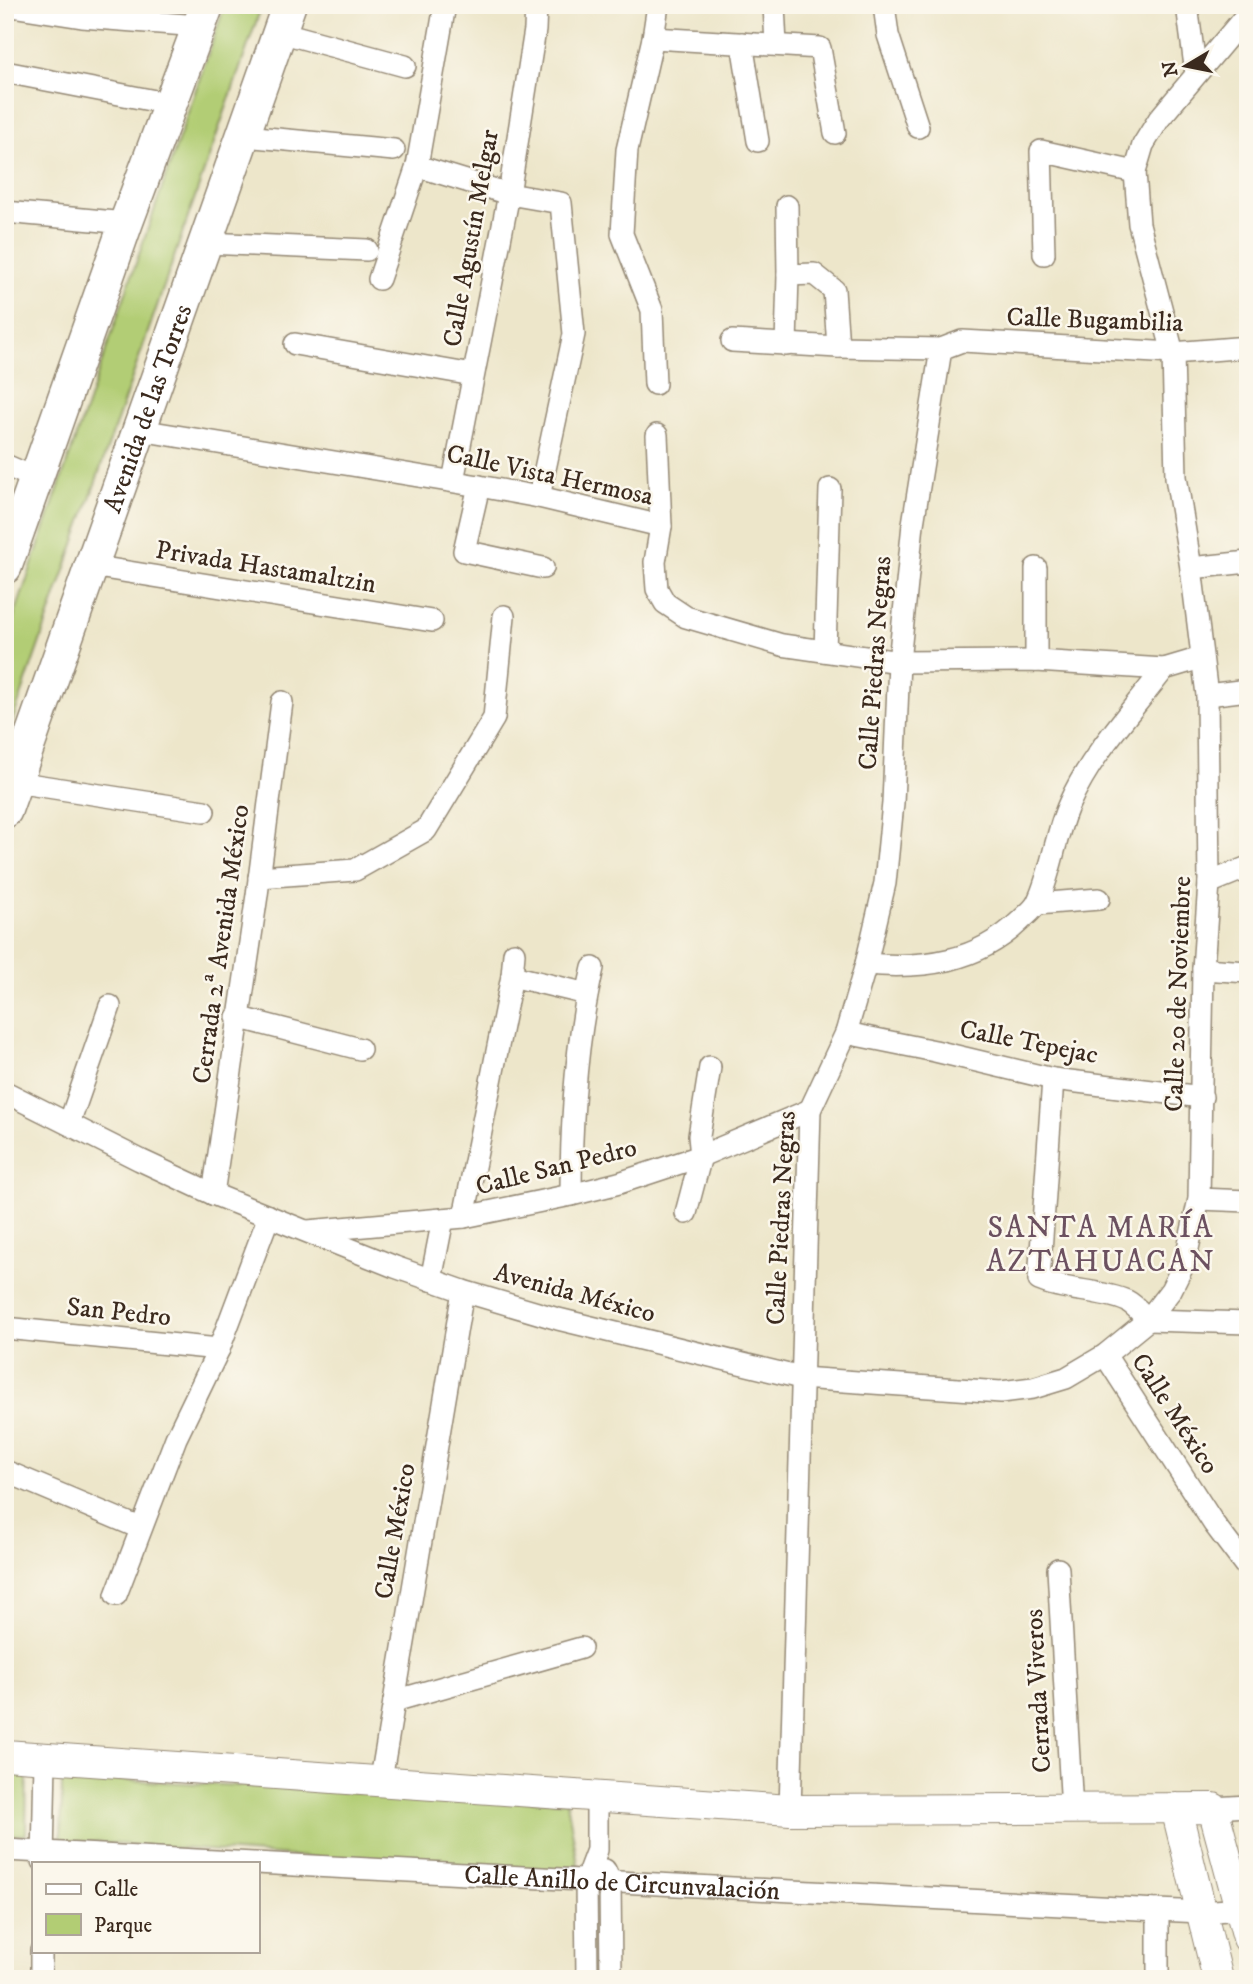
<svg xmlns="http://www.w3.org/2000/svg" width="1253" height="1984" viewBox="0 0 1253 1984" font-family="'IM FELL DW Pica',serif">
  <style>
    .green { fill: #b2cd74; stroke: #767c49; stroke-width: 2 }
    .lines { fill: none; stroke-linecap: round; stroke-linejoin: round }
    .street-casing { stroke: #948874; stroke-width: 24 }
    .secondary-casing { stroke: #948874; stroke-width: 32 }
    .primary-casing { stroke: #948874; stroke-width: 36 }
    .street { stroke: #fff; stroke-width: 21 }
    .secondary { stroke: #fff; stroke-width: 30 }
    .primary { stroke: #fff; stroke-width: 33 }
    .labels { text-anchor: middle; stroke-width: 5; stroke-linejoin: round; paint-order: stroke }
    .street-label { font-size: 26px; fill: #3b2a1e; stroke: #fbf7ec }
    .quarter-label { font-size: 30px; letter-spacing: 2px; fill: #6c5160; stroke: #fbf7ec }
  </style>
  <rect width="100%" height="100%" fill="#fbf7ec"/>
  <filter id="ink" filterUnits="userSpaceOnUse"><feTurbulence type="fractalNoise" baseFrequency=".0143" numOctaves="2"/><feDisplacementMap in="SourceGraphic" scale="14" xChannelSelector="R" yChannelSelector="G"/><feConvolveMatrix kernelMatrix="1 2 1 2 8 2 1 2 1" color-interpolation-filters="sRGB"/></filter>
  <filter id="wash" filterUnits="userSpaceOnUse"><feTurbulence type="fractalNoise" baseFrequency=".00686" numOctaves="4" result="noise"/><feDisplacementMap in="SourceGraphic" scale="28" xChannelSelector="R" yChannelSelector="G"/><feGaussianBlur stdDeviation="1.57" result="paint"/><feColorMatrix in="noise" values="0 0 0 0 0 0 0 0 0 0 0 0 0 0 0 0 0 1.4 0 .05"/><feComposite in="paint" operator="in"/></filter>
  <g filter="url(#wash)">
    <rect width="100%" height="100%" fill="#ede6ca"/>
    <path class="green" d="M225,5h37l-257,737v-99z
      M5,1766h22l-1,69h-21z
      M62,1777l505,25 13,74 -519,-36z"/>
  </g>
  <g filter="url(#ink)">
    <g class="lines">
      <g class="street-casing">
        <g id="street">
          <path d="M5,5l77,12 117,9"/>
          <path d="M774,5l2,40"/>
          <path d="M884,5l4,30 30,92"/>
          <path d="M1187,5l9,69"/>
          <path d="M280,32l125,34"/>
          <path d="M653,38l167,10 15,85"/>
          <path d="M742,43l16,98"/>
          <path d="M5,72l166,32"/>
          <path d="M245,136l149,14"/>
          <path d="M417,166l92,28 52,9 13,131 -35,163"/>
          <path d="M787,206l1,69 26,-1 20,16 4,57"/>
          <path d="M5,212l121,11"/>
          <path d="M206,243l161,7"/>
          <path d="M1044,254l-3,-103 94,21"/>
          <path d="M379,279l38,-113 28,-161"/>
          <path d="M732,341l106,6 103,2 21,-8 211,12 75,-6"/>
          <path d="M295,344l178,31"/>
          <path d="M786,345l2,-70"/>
          <path d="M655,384l-3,-74 -30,-76 5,-84 26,-112 5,-33"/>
          <path d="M140,430l339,56 60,11 122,29"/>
          <path d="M657,435l4,91 -6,36 2,27 8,14 21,14 96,28 117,17 137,-1 128,8 37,-11"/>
          <path d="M5,465l30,13"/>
          <path d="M453,481l56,-287 26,-164 1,-25"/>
          <path d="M479,486l-15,65 79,17"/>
          <path d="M91,566l341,55"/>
          <path d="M1191,568l57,-6"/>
          <path d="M825,651l5,-162"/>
          <path d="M1036,661v-93"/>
          <path d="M1207,695l41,-5"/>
          <path d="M15,782l189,29"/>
          <path d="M259,877l96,-7 71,-40 68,-112 10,-102"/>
          <path d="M1209,883l39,-16"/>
          <path d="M1037,904l62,-5"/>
          <path d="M866,964c57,5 112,-2 154,-43 6,-6 15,-12 18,-20 14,-30 17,-66 31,-97 22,-50 62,-92 95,-135"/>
          <path d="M1203,969l45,3"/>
          <path d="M512,976l75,18"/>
          <path d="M237,1017l123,32"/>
          <path d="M846,1033l89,18 118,28 149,18"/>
          <path d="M1053,1079l-14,201c28,12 60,9 88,21 8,4 15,13 21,19"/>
          <path d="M5,1092l135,68 73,34 182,73 68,24 95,28 243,59 200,14 32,-4 33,-10 39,-23 43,-35 23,-30 14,-28 14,-63 4,-230 6,-86 -2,-188 -16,-127 -15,-91 -3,-124 -34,-129 -4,-52 8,-27 16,-26 89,-106"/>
          <path d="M69,1124l41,-118"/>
          <path d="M213,1194l44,-299 25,-193"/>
          <path d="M571,1195c0,-74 5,-155 22,-227"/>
          <path d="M1199,1199l49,2"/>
          <path d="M686,1213l15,-57 -2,-20 11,-69"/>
          <path d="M464,1217l48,-241 2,-23"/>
          <path d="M308,1231l156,-14 107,-22 48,-12 82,-27 109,-46"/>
          <path d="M431,1280l12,-61"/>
          <path d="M1148,1320l100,3"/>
          <path d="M15,1329l204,20"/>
          <path d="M1105,1355l109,169 34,45"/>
          <path d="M5,1471l135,57"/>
          <path d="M1058,1569l14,241"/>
          <path d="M116,1595l60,-157 43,-89 50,-133"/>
          <path d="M394,1701l187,-53"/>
          <path d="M381,1779l82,-488"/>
          <path d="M1213,1808l35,-2"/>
          <path d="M790,1810l20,-700 36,-77 20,-69 19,-81 8,-80 6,-141 14,-138 28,-175"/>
          <path id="s1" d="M5,1850l1153,60 44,2 38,-3"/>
          <path d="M43,1861l2,-102"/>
          <path d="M605,1870l5,11 1,98"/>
          <path d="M41,1979v-28"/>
          <path d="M587,1979l-1,-100 11,-29v-52"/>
          <path d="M1158,1979v-69"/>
        </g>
      </g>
      <g class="secondary-casing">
        <path id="secondary" d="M5,1755l785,55 423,-2 35,130
          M1176,1808l42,171"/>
      </g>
      <g class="primary-casing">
        <g id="primary">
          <path d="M5,567l121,-344 81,-218"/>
          <path id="s2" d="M5,811l284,-806"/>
        </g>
      </g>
      <use href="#street" class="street"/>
      <use href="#secondary" class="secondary"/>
      <use href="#primary" class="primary"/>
    </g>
  </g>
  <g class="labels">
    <g class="street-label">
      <text transform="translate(470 238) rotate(-80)" y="9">Calle Agustín Melgar</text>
      <text transform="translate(1095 319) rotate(2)" y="9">Calle Bugambilia</text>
      <text dy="9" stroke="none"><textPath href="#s2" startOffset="427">Avenida de las Torres</textPath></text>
      <text transform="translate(550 474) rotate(12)" y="9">Calle Vista Hermosa</text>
      <text transform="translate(266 566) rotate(9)" y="9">Privada Hastamaltzin</text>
      <text transform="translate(874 663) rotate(-86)" y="9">Calle Piedras Negras</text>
      <text transform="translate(220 944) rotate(-82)" y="9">Cerrada 2ª Avenida México</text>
      <text transform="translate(1177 994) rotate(-88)" y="9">Calle 20 de Noviembre</text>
      <text transform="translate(1029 1041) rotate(11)" y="9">Calle Tepejac</text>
      <text transform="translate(556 1166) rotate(-14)" y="9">Calle San Pedro</text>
      <text transform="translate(780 1218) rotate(-87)" y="9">Calle Piedras Negras</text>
      <text transform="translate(575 1292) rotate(15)" y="9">Avenida México</text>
      <text transform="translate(119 1311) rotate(6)" y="9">San Pedro</text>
      <text transform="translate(1176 1413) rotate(57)" y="9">Calle México</text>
      <text transform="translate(394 1531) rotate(-80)" y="9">Calle México</text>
      <text transform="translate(1037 1691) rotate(-93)" y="9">Cerrada Viveros</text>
      <text dy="9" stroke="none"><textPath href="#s1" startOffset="618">Calle Anillo de Circunvalación</textPath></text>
    </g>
    <g class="quarter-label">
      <text x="1101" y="1237">SANTA MARÍA<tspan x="1101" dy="34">AZTAHUACAN</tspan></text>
    </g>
  </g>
  <rect width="1253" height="1984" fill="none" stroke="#fbf7ec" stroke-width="28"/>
  <rect x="32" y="1862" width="228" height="91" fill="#fbf7ec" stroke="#aea59a" stroke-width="2"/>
  <rect x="46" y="1884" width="35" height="10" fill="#ffffff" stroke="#aea59a" stroke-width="2"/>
  <text x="94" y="1896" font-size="21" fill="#3b2a1e">Calle</text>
  <rect x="46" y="1914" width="35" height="21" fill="#b2cd74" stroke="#aea59a" stroke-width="2"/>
  <text x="94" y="1932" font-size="21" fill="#3b2a1e">Parque</text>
  <g transform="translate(1186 66) rotate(260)" stroke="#fbf7ec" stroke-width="5" paint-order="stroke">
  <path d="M0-5L12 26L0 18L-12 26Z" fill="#3b2a1e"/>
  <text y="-10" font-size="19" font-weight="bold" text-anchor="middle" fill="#3b2a1e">N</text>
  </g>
</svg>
